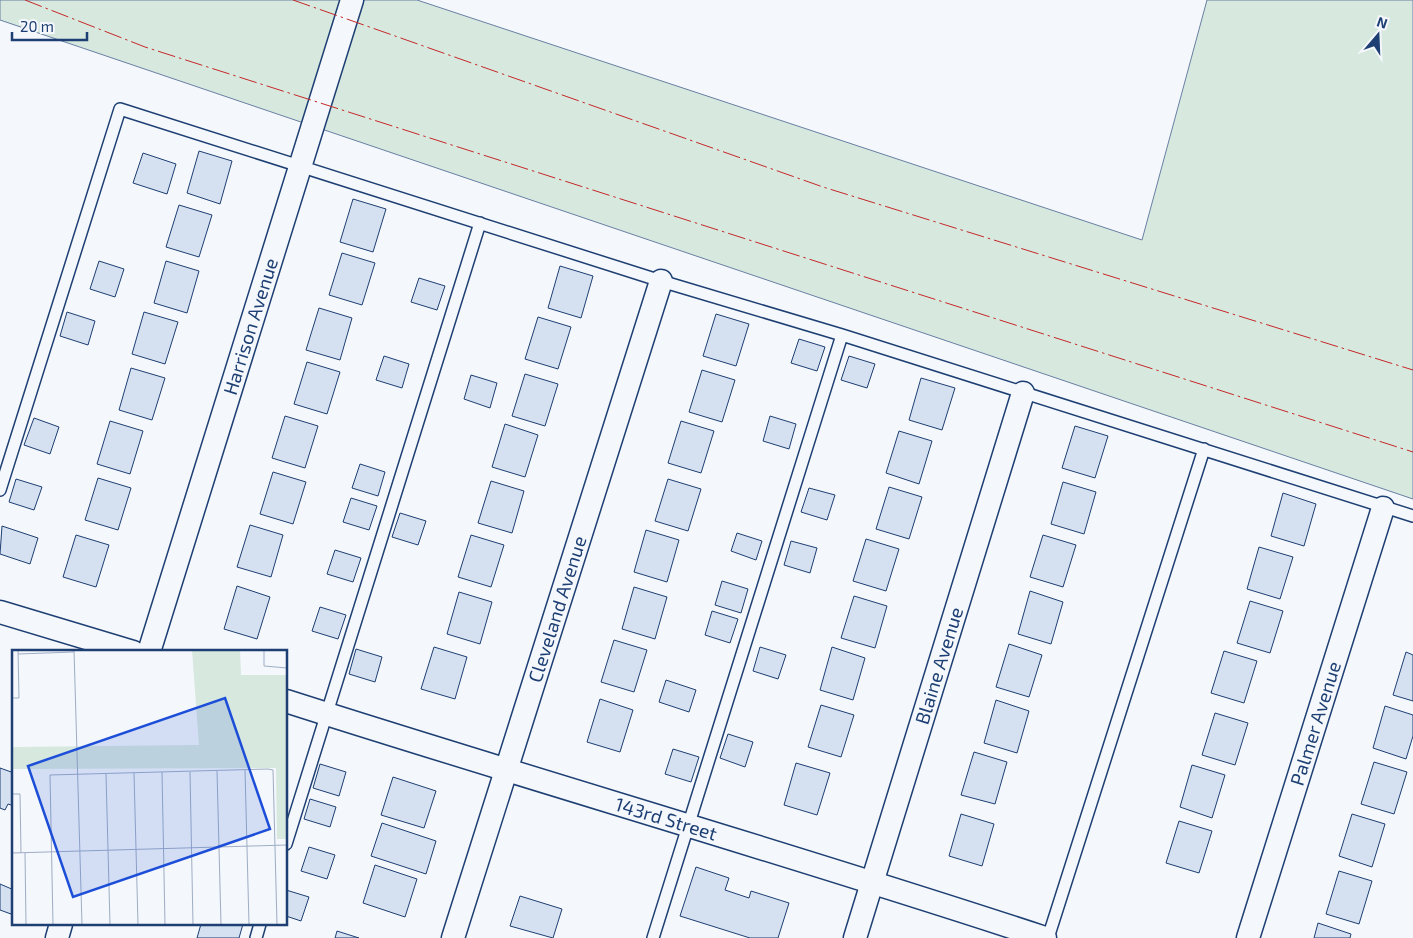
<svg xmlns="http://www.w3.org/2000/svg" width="1413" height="938" viewBox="0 0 1413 938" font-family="'Exo 2',sans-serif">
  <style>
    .green { fill: #d7e8df; stroke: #687fa3 }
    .building { fill: #d5e0f0; stroke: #1d3f73 }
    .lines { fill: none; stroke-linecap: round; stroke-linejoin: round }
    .lane-casing { stroke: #1d3f73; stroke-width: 14 }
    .street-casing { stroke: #1d3f73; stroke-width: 25 }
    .lane { stroke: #f4f7fb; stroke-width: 11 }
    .street { stroke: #f4f7fb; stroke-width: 22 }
    .power { stroke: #c62828; stroke-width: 1; stroke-dasharray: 18 4 2.5 4; stroke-linecap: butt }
    .labels { text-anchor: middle; stroke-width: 4; stroke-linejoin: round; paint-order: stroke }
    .street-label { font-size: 19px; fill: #1d3f73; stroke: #f4f7fb }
    .inset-road { fill: none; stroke: #9eadc5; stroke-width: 1 }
    .view { fill: #1d4ed8; fill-opacity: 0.15; stroke: #1d4ed8; stroke-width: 2.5 }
    .inset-edge { fill: none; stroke: #1d3f73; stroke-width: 2.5 }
  </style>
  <rect width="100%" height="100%" fill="#f4f7fb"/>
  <path class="green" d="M0,0h417l725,240 65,-240h206v499l-1413,-479z"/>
  <path class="building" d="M199,151l33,10 -12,43 -33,-11z
    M143,153l33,11 -9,30 -34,-11z
    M353,199l33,10 -13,43 -33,-10z
    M179,205l33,10 -13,42 -33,-10z
    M342,253l33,10 -13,42 -33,-10z
    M99,261l25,8 -9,28 -25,-8z
    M166,261l33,10 -12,42 -33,-10z
    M560,266l33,10 -12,42 -33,-10z
    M419,278l26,8 -8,24 -26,-8z
    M319,308l33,10 -12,42 -34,-10z
    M67,312l28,9 -7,24 -28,-9z
    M144,312l34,10 -13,42 -33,-10z
    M716,314l33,10 -13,42 -33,-10z
    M538,317l33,10 -13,42 -33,-10z
    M799,339l26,8 -8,24 -26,-8z
    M384,356l25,8 -7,24 -26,-8z
    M849,356l26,8 -8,24 -26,-8z
    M307,362l33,10 -13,42 -33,-10z
    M131,368l34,10 -13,42 -33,-10z
    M702,370l33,10 -13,42 -33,-10z
    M525,374l33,10 -13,42 -33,-10z
    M471,375l26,8 -7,25 -26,-9z
    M921,378l34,10 -13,42 -33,-10z
    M285,416l33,10 -13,42 -33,-10z
    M770,416l26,8 -7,25 -26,-8z
    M34,418l25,9 -9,27 -26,-9z
    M110,421l33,10 -13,43 -33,-10z
    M681,421l33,10 -13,42 -33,-10z
    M505,424l33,11 -13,42 -33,-10z
    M1075,426l33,10 -13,42 -33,-10z
    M899,431l33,10 -13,43 -33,-11z
    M360,464l25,8 -7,24 -26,-8z
    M273,472l33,10 -13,42 -33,-10z
    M98,478l33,10 -13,42 -33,-10z
    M16,479l26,8 -8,23 -25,-8z
    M668,479l33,10 -13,42 -33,-10z
    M491,481l33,10 -12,42 -34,-10z
    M1063,482l33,10 -12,42 -33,-10z
    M889,487l33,10 -13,42 -33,-10z
    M809,488l26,7 -8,25 -26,-8z
    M1283,493l33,11 -12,42 -33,-10z
    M351,498l26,8 -8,24 -26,-8z
    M400,513l26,8 -8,24 -26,-8z
    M250,525l33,10 -12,42 -34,-10z
    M2,526l36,12 -8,26 -30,-10z
    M646,530l33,10 -12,42 -33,-10z
    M737,533l25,8 -6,19 -25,-9z
    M76,535l33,10 -13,42 -33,-10z
    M471,535l33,10 -13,42 -33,-10z
    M1043,535l33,10 -13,42 -33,-10z
    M866,539l33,10 -13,42 -33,-10z
    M791,541l26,7 -7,25 -26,-8z
    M1259,547l34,10 -13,42 -33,-10z
    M335,550l26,8 -8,24 -26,-8z
    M722,581l26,8 -7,24 -26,-8z
    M237,586l33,11 -13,42 -33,-10z
    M634,587l33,10 -12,42 -33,-10z
    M1030,591l33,11 -12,42 -33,-10z
    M459,592l33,10 -12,42 -33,-10z
    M854,596l33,10 -12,42 -34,-10z
    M1250,601l33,10 -13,42 -33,-10z
    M320,607l26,8 -8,24 -26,-8z
    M712,611l26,8 -8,24 -25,-8z
    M614,640l33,10 -13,42 -33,-10z
    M1009,644l33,11 -13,42 -33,-10z
    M434,647l33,10 -12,42 -34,-10z
    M760,647l26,8 -8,24 -25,-8z
    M832,647l33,11 -12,42 -33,-10z
    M356,649l26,8 -7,25 -26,-8z
    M1224,651l33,10 -13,42 -33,-10z
    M1406,652l7,3v46l-20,-6z
    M666,680l30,10 -7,22 -30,-10z
    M600,699l33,11 -13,42 -33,-10z
    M996,700l33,11 -12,42 -33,-10z
    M821,705l33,10 -13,42 -33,-10z
    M1385,706l28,9v21l-7,23 -33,-11z
    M1215,713l33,10 -13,42 -33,-10z
    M728,734l25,8 -8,25 -25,-9z
    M673,749l26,8 -8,25 -26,-8z
    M974,752l33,10 -12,42 -34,-9z
    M1374,762l33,10 -13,42 -33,-10z
    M796,763l34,10 -13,42 -33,-10z
    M320,764l26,8 -7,24 -26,-8z
    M1192,765l33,10 -13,43 -32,-11z
    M0,768l14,5v33l-6,-2 -3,6 -5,-2z
    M393,777l43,14 -12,37 -43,-13z
    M310,799l26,8 -6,20 -26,-8z
    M961,814l33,10 -12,42 -33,-10z
    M1352,814l33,10 -13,43 -33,-11z
    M1179,821l33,10 -13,42 -33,-10z
    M382,823l54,18 -10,33 -55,-18z
    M309,847l26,8 -8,24 -26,-8z
    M375,865l42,14 -12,38 -42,-14z
    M696,867l33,11 -4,12 24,8 2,-7 38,12 -11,35h-28l-70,-22z
    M1339,871l33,10 -13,43 -33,-10z
    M0,884l14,6v16l-3,8 -11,-4z
    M286,890l23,7 -8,24 -15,-5z
    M520,896l42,13 -9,29 -43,-12z
    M1318,923l33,11 -1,4h-36z
    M201,924h42l-4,14h-42z
    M337,931l22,7h-24z"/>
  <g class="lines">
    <g class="lane-casing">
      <path id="lane" d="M0,490l120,-381 541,172 181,54 571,181
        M286,844l194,-621
        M256,938l4,-14
        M653,938l189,-603
        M1048,938l156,-489"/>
    </g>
    <g class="street-casing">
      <g id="street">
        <path d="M0,612l133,40"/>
        <path id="s1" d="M149,652l203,-652"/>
        <path id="s2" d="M286,701c253,81 508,154 759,237"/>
        <path d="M57,938l4,-14"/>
        <path id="s3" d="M453,938l208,-657"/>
        <path id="s4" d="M855,938l168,-545"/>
        <path id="s5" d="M1248,938l135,-430"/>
      </g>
    </g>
    <use href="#lane" class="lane"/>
    <use href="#street" class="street"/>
    <path class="power" d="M25,0l120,47 1268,405
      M293,0l530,187 590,183"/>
  </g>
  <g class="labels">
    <g class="street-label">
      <text dy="7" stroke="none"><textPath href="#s1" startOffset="341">Harrison Avenue</textPath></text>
      <text dy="7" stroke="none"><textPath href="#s3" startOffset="345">Cleveland Avenue</textPath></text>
      <text dy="7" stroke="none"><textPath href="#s4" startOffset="285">Blaine Avenue</textPath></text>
      <text dy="7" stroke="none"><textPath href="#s5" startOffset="225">Palmer Avenue</textPath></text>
      <text dy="7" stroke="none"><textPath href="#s2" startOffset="398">143rd Street</textPath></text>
    </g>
  </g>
  <g transform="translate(12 650)">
    <rect width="275" height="275" fill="#f4f7fb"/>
    <path d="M180,0h48l1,25h46v164h-10l-1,-71 -264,1v-22l187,-2z" fill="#d7e8df"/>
    <path class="inset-road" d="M62,0l8,275M252,0v16l23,2M6,4l56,-2M0,48h7l-1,-48M233,120l4,155M205,121l4,154M150,122l3,153M178,122l3,153M122,123l4,152M94,124l4,151M0,144h8l1,59M0,203l275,-8M13,203l1,72M41,275l-3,-150 218,-6 5,1 4,155"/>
    <path class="view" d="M213,48l45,131 -197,68 -45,-131z"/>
    <rect width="275" height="275" class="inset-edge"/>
  </g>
  <g transform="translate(1378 35) rotate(19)" stroke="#f4f7fb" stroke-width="4" paint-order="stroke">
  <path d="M0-4L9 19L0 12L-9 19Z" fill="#1d3f73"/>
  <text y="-8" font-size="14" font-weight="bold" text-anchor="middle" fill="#1d3f73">N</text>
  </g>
  <path d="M12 32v8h75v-8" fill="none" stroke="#1d3f73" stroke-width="2.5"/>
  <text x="20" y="32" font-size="15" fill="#1d3f73" stroke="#f4f7fb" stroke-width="4" paint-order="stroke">20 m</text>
</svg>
